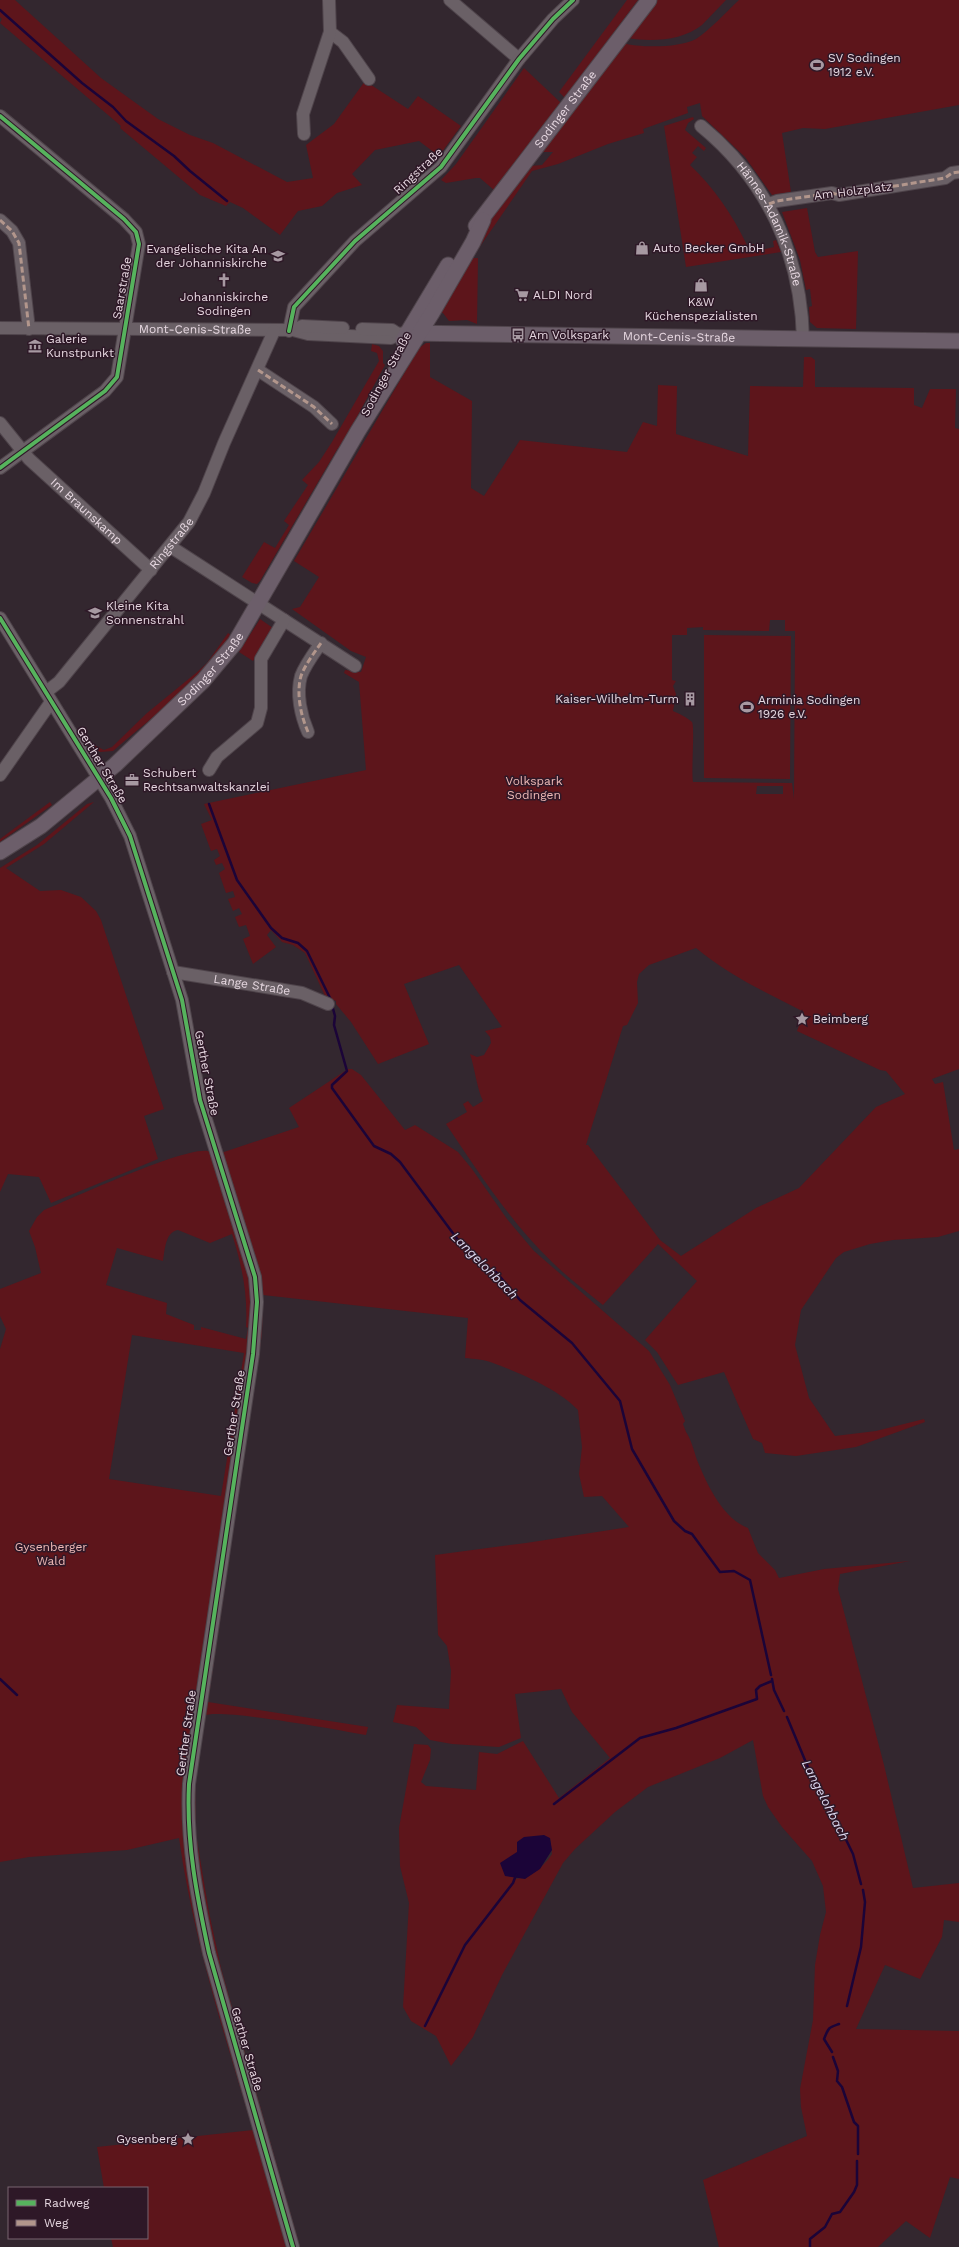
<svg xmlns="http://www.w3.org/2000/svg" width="959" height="2247" viewBox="0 0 959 2247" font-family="'Work Sans',sans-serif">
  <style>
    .green { fill: #5d151b; fill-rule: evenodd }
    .water { fill: #1b0438 }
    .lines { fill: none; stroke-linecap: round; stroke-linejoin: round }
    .stream { stroke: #1b0438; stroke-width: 2.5 }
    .minor-casing { stroke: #4f444b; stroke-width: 14 }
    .major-casing { stroke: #4f444b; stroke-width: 17 }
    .minor { stroke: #6a6066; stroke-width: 12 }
    .major { stroke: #6c5e6a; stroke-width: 15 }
    .quiet { stroke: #b2968c; stroke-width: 3; stroke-dasharray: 6 3; stroke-linecap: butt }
    .cycleway-casing { stroke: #2e1827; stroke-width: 6 }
    .cycleway { stroke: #56b35d; stroke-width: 4 }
    .labels { text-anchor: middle; stroke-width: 3; stroke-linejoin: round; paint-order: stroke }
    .poi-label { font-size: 12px; fill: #e6d7e0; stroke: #2e1827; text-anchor: start }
    .street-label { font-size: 12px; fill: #e6d7e0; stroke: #2e1827 }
    .park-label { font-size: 12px; fill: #eeb8b5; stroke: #2e1827 }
    .water-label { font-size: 13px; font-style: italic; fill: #ded9f0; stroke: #2e1827 }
  </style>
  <rect width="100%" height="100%" fill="#33272f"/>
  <path class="green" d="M0,0h15l86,78 57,41 32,16 23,8 74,39 26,-4 -7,-33 28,-21 31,-43 43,28 10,-13 43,30 -22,30 -20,-15 -44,9 -23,24 10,11 -25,8 -15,13 -24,5 -18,24 -37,-27 -13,-6 -4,4 -26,-11 -80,-67 1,-2 -121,-103 2,-4 -2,-2z
    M627,0h11l-73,98 -6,-6z
    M655,0h71c-8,8 -16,17 -24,25 -20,16 -51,17 -75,13z
    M739,0h220v105l-134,24 -22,-1 -21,5 9,59 -19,3 -27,-38 -43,-41 -2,-13 -13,4 1,6 -45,16 1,4 -36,11 -50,20 -26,7 -60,87h6l-1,66 -10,-4 -18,1 -6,-8 -5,-1 54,-94 38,-52 12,-1 11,-13h-12l82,-109c16,5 57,5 73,-4 14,-9 30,-27 43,-39z
    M524,68l37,35 -67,87 -14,-12h-4l-30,5 -5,-3 15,-16z
    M693,117l1,2 -6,4 -3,7 21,18 -2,3 -6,-5 -6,7 5,4 -7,8c25,24 42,49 57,80l7,-1 2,7 18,-4 -1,-6 3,-1 5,12 -95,15 -22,-141z
    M807,208l8,44 3,5 40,-6 -2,78 -39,-1 -7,-6 -1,-15 3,-1 -2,-17 -4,1 -6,-30 -18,-48z
    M426,343h4v34l42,24 -1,87 13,8 36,-56 107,12 16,-30 14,4 1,-41 19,1 -1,48 72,22 2,-70 53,1 1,-30h7l4,3v27l99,1v17l8,3 8,-19h26l-1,39 4,1v640l-27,10 3,5 8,-2 11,68 5,-1v82l-21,6 -45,3 -23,4 -26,8 -8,6 -35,52 -6,35 14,53 26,38 41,-5 48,-12 1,3 -69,25 -60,9 -31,-3 -3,-10 -9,-4 -29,-67 -46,13 -21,-33 -12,-12 52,-59 -39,-37 -55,61c-17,-14 -36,-28 -51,-43 -42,-41 -74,-90 -106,-138l21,-12 -4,-8 5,-3 5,6 10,-6c-6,-12 -8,-32 -13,-47l7,3 7,-2 7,-12 -1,-6 -5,-6 17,-4 -43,-62 -55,19 25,60 -51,20 -27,-42 -15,-18v-3l-11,-5 -20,-43 -12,-8 -11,-3 -11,-12 -4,5 9,12 -23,17 -10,-25 7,-3 -4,-11 -7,2 -4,-10 7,-3 -3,-6 -6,3 -5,-12 7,-2 -2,-6 -7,2 -7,-20 6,-4 -3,-6 -6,2 -2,-5 6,-4 -3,-7 -6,2 -10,-27 11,-4 -8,-16 162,-34 -7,-88 -15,-9 1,-3 16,2 5,-15 -15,-6 -59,-42 8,-2 19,-30 -25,-16 125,-213zM770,620h15v11h10l-1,168 -2,-16 -99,-1c-2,-12 2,-54 -1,-60 -4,-4 -14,-9 -19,-11l3,-17 -3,-8 3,-5 -4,-1v-45h15v-7l16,-1v3l66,1zM783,786v8h-27l1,-8zM696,948c32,27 71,45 108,64l-7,19 83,39 6,1 19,23 -29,13 -77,81 -43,20 -75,48 -21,-16 -72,-95h-2l37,-119 4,-1 11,-22 -1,-21 2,-8 10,-9z
    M372,344l7,2 4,5v12l2,2 -45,83h-2l-78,133 -3,3 -5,-1 -10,-6 22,-35 11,6 14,-23 -5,-4 24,-36 -6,-5 17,-18 13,-20 47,-81 -2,-8 -6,-2z
    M260,619l13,9 -20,33 -14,-9z
    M228,633l3,2c-31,46 -76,80 -118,116l-13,1 -14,-11 18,9 8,-3 35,-34 49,-40 11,-10z
    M704,635l87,1 -1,143 -86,-1z
    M50,802l2,3 -52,37v-3z
    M94,802l-50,42 -38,24 34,23 21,-1 20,7 15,14 5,9 63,189 -20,7 14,43 -107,44 -12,-26 -31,-3 -8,18v-324l37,-23 50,-41z
    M348,1069h4l9,6 44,55 10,-5 43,27 14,17 35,50 27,32 115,100 21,34 15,36 -2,3 3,8c5,7 8,19 11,28 10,24 25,58 51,68l10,25 17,17 4,8 45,-9 86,-8 -70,13 -2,15 46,176 29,123 46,-5v39l-15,-2 -2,17 -22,42 -35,-14 -29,64 103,2v148l-9,-2 -20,61 -24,-17 -28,26h-159l-16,-67 104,-44 -6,-29 -1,-18 13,-69 2,-55 5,-30 6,-23 -3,-26 -11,-25 -30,-34 -14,-20 -5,-11 -10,-56 -33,18 -72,29 -33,25 -40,37 -12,14 -61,112 -29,62 -22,29 -15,-30 -25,-15 -8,-14 6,-104 -9,-37 -1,-38 15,-84 14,1 3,4 -1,11 -9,22 5,4 50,4 3,-38 18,2 26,-13 36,57 51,-40 -38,-46 -11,-23 -46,5 6,44 -22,9 -47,-3 -22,-4 -14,-13 -23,-5 4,-17 52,4 2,-38 -4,-25 -9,-11 -3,-80 91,-12 103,-16 -27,-31 -18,1 -5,-23 3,-27 -4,-37c-18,-20 -60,-38 -85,-47 -9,-4 -19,-4 -28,-5l3,-40 -205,-23 -1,39 -54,368 160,25 -2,8c-22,-4 -150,-28 -162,-19l-9,64 1,54 13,78 12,56 79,279h-187l-2,-9h36v-50h-43l-7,-41 156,-17c-29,-96 -60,-192 -74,-292l-52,12 -98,7 -29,5v-513l6,-20 -6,-13v-27l41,-16 -6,-26 -6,-16 8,-14 7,-7c22,-9 152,-69 166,-58l26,80 -15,-79 78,-26 -10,-19zM178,1230l32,13 22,-9c10,32 16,60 14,93l2,1 -2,11 -45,-12v3h-7v-5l-28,-11 1,-11 -61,-18 11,-37 46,13c2,-11 2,-29 15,-31zM132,1335l112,18 -23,143 -112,-17zM550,1838l2,16c-9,14 -19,20 -35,25l-5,-3 5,-24z"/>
  <path class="water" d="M544,1835l6,3 2,12 -12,19 -15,10 -20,-3 -5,-13 17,-11v-10l7,-5z"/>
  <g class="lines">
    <path class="stream" d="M0,10l82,73 31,24 13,14 48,35 16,15 37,30
      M209,804l28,76 34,48 11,10 16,5 9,8 24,49
      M332,1005l3,11 -1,9 13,46 -15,14v3l42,58 17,8 9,8 61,82 31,28h4l24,28 52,43 48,58 12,48 42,72 11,10 7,3 28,38 14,-1 16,9 21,95
      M0,1679l17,16
      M772,1679l2,11 10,21
      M787,1717l30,72 18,28 18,37 8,30
      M554,1804l86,-66 36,-10 81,-29 -1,-9 4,-4 12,-5
      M847,2006l14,-59 4,-45 -2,-12
      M425,2026l40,-81 48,-62 3,-8
      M832,2052l-8,-13c5,-12 4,-11 15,-15
      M833,2057l5,14 -1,10 5,6 12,35 4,4v28
      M810,2247v-8l15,-12 7,-13 8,-2 14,-20 3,-7v-24"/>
    <g class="minor-casing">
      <g id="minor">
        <path d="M450,0l69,59"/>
        <path d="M330,32l13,10 26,37"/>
        <path d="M0,116l124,103 12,13 3,12 -22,133 -12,14 -105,77"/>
        <path id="s1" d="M701,126c66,54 100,128 102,213"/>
        <path d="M304,134l-1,-20 27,-82 -1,-32"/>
        <path d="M769,204l8,-3 55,-8 7,2 106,-17 7,-5 7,-1"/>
        <path d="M0,220l12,11 7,12 10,86"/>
        <path id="s2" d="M0,328l293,2 15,4 83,4 7,-4 9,-1"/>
        <path d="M362,329l30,1 6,4"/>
        <path d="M294,330l8,-4 41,2"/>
        <path d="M289,331l5,-24 61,-66 86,-74 78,-108 34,-40 20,-19"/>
        <path d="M258,370l56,37 18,17"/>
        <path id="s3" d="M0,423l29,36 122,111"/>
        <path d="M171,547l184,119"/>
        <path d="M0,618l111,180 19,38 52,164 18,100 55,177 2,25 -4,52 -64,430c-3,58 8,113 20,169l84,294"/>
        <path id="s4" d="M46,692l13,-10 130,-160 15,-29 20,-50 50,-112"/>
        <path d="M308,732c-7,-16 -12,-38 -7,-56 4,-11 13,-23 20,-33"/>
        <path d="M209,770l8,-13 40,-34 4,-15v-49l23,-39"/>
        <path d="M0,775l51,-73"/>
        <path id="s5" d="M173,972l129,21 26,11"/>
      </g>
    </g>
    <g class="major-casing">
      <g id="major">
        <path id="s6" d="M476,226l173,-226"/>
        <path id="s7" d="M407,333l552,8"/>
        <path d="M403,340l45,-75"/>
        <path id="s8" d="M0,852l41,-26 74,-61 88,-84 32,-38 123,-212 74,-118 41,-71 10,-22"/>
      </g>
    </g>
    <use href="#minor" class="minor"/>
    <use href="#major" class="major"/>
    <path class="quiet" d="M769,204l8,-3 55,-8 7,2 106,-17 7,-5 7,-1
      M0,220l12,11 7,12 10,86
      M258,370l56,37 18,17
      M308,732c-7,-16 -12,-38 -7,-56 4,-11 13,-23 20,-33"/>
    <g class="cycleway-casing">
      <path id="cycleway" d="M0,116l124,103 12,13 3,12 -22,133 -12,14 -105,77
        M289,331l5,-24 61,-66 86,-74 78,-108 34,-40 20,-19
        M0,618l111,180 19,38 52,164 18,100 55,177 2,25 -4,52 -64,430c-3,58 8,113 20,169l84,294"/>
    </g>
    <use href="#cycleway" class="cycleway"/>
  </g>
  <defs>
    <g id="stadium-bare" transform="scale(1.08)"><path d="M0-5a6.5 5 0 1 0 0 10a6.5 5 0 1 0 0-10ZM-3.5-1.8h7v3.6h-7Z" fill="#a799a2" stroke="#2e1827" stroke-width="2.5" paint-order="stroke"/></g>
    <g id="shop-bare" transform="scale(1.08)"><path d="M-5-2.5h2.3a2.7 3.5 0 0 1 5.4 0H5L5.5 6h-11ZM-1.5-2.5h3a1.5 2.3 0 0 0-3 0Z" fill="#a799a2" stroke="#2e1827" stroke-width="2.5" paint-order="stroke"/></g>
    <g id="school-bare" transform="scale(1.08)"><path d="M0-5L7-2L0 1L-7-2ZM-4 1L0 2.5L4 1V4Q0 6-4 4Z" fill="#a799a2" stroke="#2e1827" stroke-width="2.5" paint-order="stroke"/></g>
    <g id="church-bare" transform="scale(1.08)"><path d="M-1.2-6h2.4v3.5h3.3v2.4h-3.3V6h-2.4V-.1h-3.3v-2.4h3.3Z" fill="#a799a2" stroke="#2e1827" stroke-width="2.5" paint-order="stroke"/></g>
    <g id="supermarket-bare" transform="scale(1.08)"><path d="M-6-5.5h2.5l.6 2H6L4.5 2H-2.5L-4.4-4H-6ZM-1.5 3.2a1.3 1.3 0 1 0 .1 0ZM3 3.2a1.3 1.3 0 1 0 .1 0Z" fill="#a799a2" stroke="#2e1827" stroke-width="2.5" paint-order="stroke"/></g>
    <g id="bus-bare" transform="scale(1.08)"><path d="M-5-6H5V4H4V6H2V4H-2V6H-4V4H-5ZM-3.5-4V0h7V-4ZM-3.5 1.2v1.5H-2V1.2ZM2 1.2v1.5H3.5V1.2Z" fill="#a799a2" stroke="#2e1827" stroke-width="2.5" paint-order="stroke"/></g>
    <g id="museum-bare" transform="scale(1.08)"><path d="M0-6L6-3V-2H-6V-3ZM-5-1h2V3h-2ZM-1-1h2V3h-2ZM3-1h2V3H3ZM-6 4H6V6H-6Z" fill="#a799a2" stroke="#2e1827" stroke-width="2.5" paint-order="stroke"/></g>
    <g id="building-bare" transform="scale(1.08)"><path d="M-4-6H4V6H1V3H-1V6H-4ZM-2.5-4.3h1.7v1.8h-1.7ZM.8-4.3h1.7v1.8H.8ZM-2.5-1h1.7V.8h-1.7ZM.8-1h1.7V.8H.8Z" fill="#a799a2" stroke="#2e1827" stroke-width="2.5" paint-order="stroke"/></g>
    <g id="office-bare" transform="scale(1.08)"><path d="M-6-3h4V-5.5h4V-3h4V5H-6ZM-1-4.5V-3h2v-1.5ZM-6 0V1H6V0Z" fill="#a799a2" stroke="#2e1827" stroke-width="2.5" paint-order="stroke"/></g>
    <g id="sight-bare" transform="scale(1.08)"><path d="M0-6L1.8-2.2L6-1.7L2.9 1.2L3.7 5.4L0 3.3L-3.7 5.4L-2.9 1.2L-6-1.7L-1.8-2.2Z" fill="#a799a2" stroke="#2e1827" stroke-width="2.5" paint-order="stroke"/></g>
  </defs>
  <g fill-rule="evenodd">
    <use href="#stadium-bare" x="817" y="65"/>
    <use href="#shop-bare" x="642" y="248"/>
    <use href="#school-bare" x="278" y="256"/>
    <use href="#church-bare" x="224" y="280"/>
    <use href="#shop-bare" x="701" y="285"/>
    <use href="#supermarket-bare" x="522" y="295"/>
    <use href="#bus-bare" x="518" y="335"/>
    <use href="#museum-bare" x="35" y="346"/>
    <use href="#school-bare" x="95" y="613"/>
    <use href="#building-bare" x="690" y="699"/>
    <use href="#stadium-bare" x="747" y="707"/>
    <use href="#office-bare" x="132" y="780"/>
    <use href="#sight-bare" x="802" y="1019"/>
    <use href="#sight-bare" x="188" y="2139"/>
  </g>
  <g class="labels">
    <g class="poi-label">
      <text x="828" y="62">SV Sodingen<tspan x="828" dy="14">1912 e.V.</tspan></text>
      <text x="653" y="252">Auto Becker GmbH</text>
      <text x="267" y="253" text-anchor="end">Evangelische Kita An<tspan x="267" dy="14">der Johanniskirche</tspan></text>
      <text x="533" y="299">ALDI Nord</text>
      <text x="224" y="301" text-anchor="middle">Johanniskirche<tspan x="224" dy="14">Sodingen</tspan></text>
      <text x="701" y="306" text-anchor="middle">K&amp;W<tspan x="701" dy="14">Küchenspezialisten</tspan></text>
      <text x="529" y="339">Am Volkspark</text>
      <text x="46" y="343">Galerie<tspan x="46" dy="14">Kunstpunkt</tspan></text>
      <text x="106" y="610">Kleine Kita<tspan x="106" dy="14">Sonnenstrahl</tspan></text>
      <text x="679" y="703" text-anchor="end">Kaiser-Wilhelm-Turm</text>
      <text x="758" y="704">Arminia Sodingen<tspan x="758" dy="14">1926 e.V.</tspan></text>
      <text x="143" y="777">Schubert<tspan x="143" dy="14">Rechtsanwaltskanzlei</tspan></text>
      <text x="813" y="1023">Beimberg</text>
      <text x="177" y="2143" text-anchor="end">Gysenberg</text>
    </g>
    <g class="street-label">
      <text dy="4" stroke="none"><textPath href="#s6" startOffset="147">Sodinger Straße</textPath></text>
      <text transform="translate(418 171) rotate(-43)" y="4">Ringstraße</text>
      <text transform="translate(853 191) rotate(-7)" y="4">Am Holzplatz</text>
      <text dy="4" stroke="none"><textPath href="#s1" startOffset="122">Hännes-Adamik-Straße</textPath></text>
      <text transform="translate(122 288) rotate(-80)" y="4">Saarstraße</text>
      <text dy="4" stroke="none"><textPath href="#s2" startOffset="195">Mont-Cenis-Straße</textPath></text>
      <text dy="4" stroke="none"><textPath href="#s7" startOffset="272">Mont-Cenis-Straße</textPath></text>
      <text transform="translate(386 374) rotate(-62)" y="4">Sodinger Straße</text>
      <text dy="4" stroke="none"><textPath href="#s3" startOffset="124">Im Braunskamp</textPath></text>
      <text dy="4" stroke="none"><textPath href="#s4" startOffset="195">Ringstraße</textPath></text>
      <text dy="4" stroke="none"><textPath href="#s8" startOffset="280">Sodinger Straße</textPath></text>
      <text transform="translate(102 765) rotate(59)" y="4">Gerther Straße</text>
      <text dy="4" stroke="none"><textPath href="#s5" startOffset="80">Lange Straße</textPath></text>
      <text transform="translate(207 1073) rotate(79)" y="4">Gerther Straße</text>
      <text transform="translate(234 1413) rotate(-81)" y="4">Gerther Straße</text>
      <text transform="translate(186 1733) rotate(-82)" y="4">Gerther Straße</text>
      <text transform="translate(247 2049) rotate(74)" y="4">Gerther Straße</text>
    </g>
    <g class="park-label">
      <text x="534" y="785">Volkspark<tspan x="534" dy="14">Sodingen</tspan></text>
      <text x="51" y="1551">Gysenberger<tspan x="51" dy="14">Wald</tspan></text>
    </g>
    <g class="water-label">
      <text transform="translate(485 1265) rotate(45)" y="5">Langelohbach</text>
      <text transform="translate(826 1800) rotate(63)" y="5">Langelohbach</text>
    </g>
  </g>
  <rect x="8" y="2187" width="140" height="52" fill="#2e1827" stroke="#786471"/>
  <rect x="16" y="2200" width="20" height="6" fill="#56b35d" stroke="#786471"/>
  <text x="44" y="2207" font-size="12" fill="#e6d7e0">Radweg</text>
  <rect x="16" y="2220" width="20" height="6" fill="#b2968c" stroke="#786471"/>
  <text x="44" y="2227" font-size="12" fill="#e6d7e0">Weg</text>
</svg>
